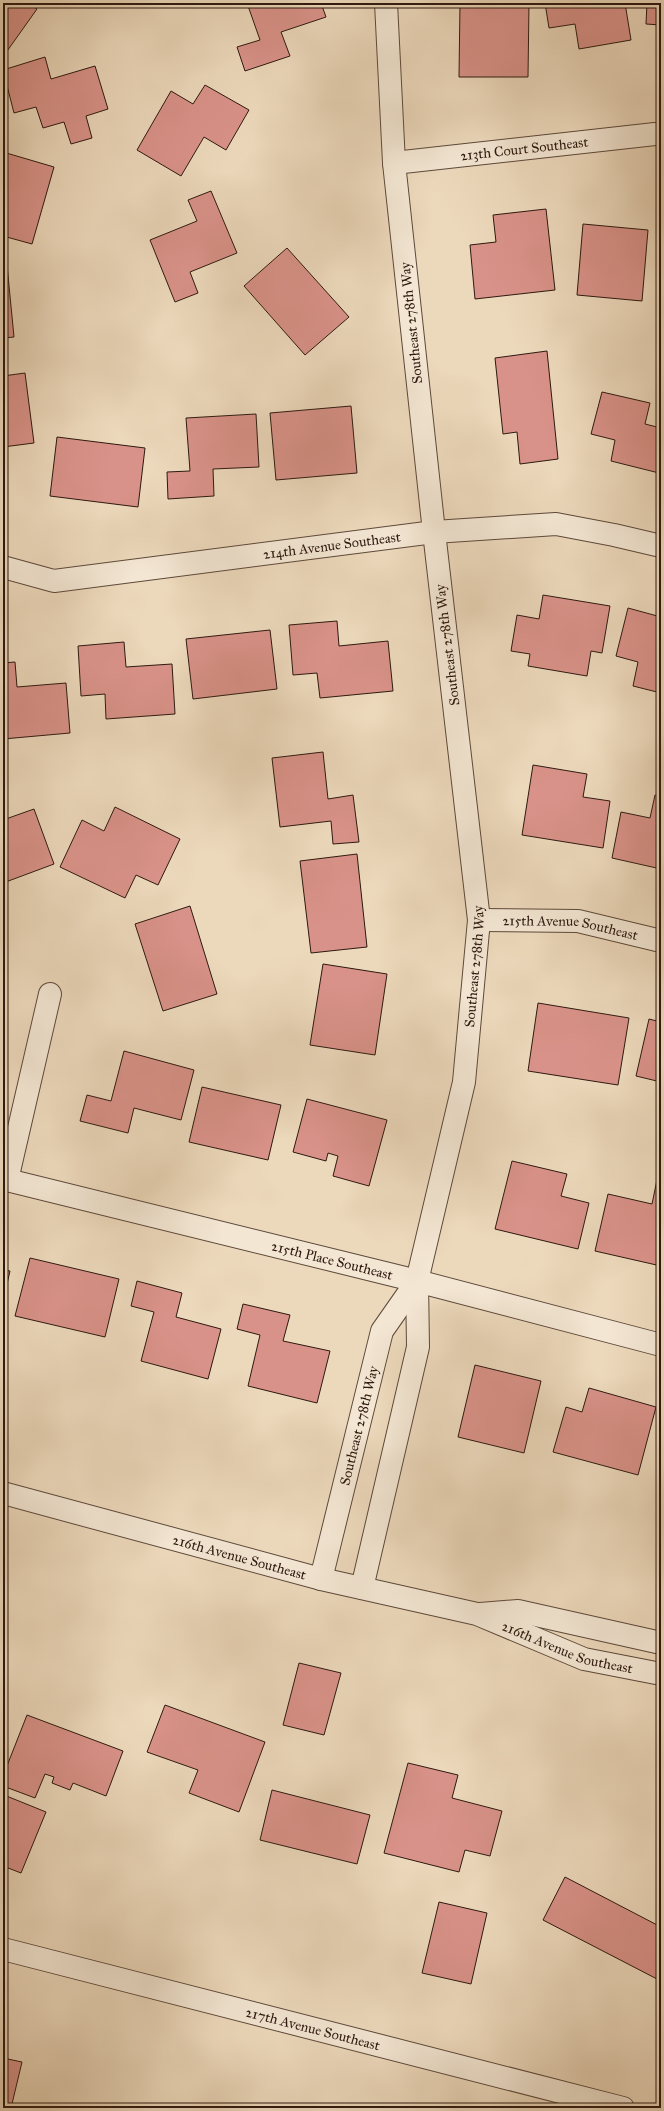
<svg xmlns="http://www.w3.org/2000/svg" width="664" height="2111" viewBox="0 0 664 2111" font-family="'IM FELL Great Primer',serif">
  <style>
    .building { fill: #d99289; stroke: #2d190f }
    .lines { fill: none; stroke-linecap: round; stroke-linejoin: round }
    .minor-casing { stroke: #5d493a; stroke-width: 24 }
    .minor { stroke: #f3e6d3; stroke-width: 22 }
    .labels { text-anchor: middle; stroke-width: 3.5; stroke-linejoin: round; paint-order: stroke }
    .street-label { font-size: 14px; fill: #2d190f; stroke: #f3e6d3 }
  </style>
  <rect width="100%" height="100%" fill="#ecd8bb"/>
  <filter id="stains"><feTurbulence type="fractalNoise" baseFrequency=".005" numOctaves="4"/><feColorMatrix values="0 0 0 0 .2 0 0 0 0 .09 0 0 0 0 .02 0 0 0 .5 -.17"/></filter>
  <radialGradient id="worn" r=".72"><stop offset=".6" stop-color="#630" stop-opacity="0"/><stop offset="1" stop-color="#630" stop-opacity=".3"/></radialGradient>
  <path class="building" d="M3,3h25l9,6 -32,45 -2,-1z
    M247,3h74l5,14 -45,15 9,24 -45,15 -8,-24 23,-7z
    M460,3h69l-1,74h-69z
    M545,3h80l6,37 -52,9 -4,-25 -26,4z
    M647,3h14v22l-15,-1z
    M45,57l6,22 44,-13 13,43 -22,7 6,22 -21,6 -7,-22 -21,6 -7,-21 -22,6 -11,-43z
    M205,85l44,25 -23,40 -22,-13 -23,39 -44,-26 34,-59 22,13z
    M3,152l51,15 -22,77 -29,-8z
    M211,191l26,62 -47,19 8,21 -23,9 -25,-62 47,-19 -9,-21z
    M546,209l9,81 -80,9 -5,-54 26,-3 -3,-27z
    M583,224l65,6 -6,71 -65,-6z
    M287,248l62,69 -44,38 -61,-69z
    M6,255l8,82 -11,1v-82z
    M547,351l11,108 -38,5 -3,-32 -14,2 -8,-76z
    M25,373l9,70 -31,4v-71z
    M602,392l48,11 -5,21 16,4 -2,45 -48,-12 4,-21 -24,-6z
    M351,406l6,67 -81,7 -6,-67z
    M256,414l3,53 -46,2 1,27 -46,3 -1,-27 23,-1 -4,-53z
    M57,437l88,11 -7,59 -88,-11z
    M543,595l67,11 -8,47 -11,-2 -4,25 -59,-10 2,-12 -19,-3 6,-36 22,4z
    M628,608l33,9v76l-28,-7 5,-24 -22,-6z
    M337,621l2,25 49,-5 5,50 -73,7 -3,-25 -24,2 -4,-50z
    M270,630l7,59 -84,10 -7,-60z
    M124,642l2,25 46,-3 3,50 -69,5 -1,-25 -24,2 -3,-50z
    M15,662l2,25 49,-4 4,50 -67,6v-76z
    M323,752l5,47 25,-4 6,47 -26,2 -2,-23 -51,6 -8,-69z
    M533,765l54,9 -4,23 27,4 -7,47 -81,-13z
    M655,795l6,1v73l-49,-11 9,-46 29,6z
    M115,807l65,32 -22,46 -22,-10 -11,23 -65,-31 22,-47 22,11z
    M34,809l20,55 -51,19v-63z
    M357,854l10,93 -56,6 -11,-92z
    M190,906l27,88 -54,17 -28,-87z
    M323,964l64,10 -12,81 -65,-10z
    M538,1003l91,15 -11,67 -90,-14z
    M649,1019l12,3v60l-25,-6z
    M124,1051l70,19 -13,50 -47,-12 -6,25 -48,-12 7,-26 24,6z
    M202,1087l79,18 -13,55 -79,-18z
    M307,1099l80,21 -18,66 -36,-10 5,-20 -10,-3 -2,8 -33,-9z
    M512,1161l55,13 -6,22 28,7 -11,46 -83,-20z
    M658,1175h3v91l-66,-15 13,-57 44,10z
    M30,1258l89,21 -14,58 -90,-21z
    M3,1270l7,1 -7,30z
    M137,1281l45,12 -6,24 45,12 -13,50 -67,-18 13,-49 -23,-6z
    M243,1304l47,11 -7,26 47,10 -13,52 -69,-17 12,-51 -23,-6z
    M475,1365l66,16 -17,72 -66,-16z
    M589,1388l67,19 -18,68 -85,-23 13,-45 16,5z
    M299,1663l42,10 -17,62 -41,-10z
    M165,1705l100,37 -26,70 -50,-19 9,-23 -51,-18z
    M27,1715l96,36 -17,45 -33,-13 -3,7 -18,-7 2,-6 -9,-3 -10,24 -32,-12v-10z
    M408,1763l50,12 -6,23 50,13 -12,45 -25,-6 -6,22 -75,-19z
    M272,1790l98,25 -13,49 -97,-24z
    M4,1795l42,17 -25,61 -18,-7z
    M565,1877l96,50v45l-4,7 -114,-59z
    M439,1902l48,11 -16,71 -49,-11z
    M3,2058l19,4 -11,46 -8,-1z"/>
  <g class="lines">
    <g class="minor-casing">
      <g id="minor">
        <path id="s1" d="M394,163l261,-29"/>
        <path id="s2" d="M3,567l51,14 380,-49 122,-8 58,11 47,11"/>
        <path id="s3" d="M479,920l99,1 83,20"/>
        <path id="s4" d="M3,1179l414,102 244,64"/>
        <path d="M7,1180l43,-186"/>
        <path id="s5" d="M3,1493l318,86 156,35 107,45 77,15"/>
        <path id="s6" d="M321,1579l61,-248 35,-50"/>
        <path id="s7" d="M362,1588l56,-241 -1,-66 47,-199 15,-162 -45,-388 -40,-369 -8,-160"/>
        <path d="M480,1614l38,-3 143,32"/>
        <path id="s8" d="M3,1949l620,159"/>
      </g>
    </g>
    <use href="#minor" class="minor"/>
  </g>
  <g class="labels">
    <g class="street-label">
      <text dy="5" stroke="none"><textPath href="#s1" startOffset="131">213th Court Southeast</textPath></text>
      <text transform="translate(411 323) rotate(-96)" y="5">Southeast 278th Way</text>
      <text dy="5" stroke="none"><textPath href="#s2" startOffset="333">214th Avenue Southeast</textPath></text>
      <text transform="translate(447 645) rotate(-97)" y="5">Southeast 278th Way</text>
      <text dy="5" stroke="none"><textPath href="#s3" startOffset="92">215th Avenue Southeast</textPath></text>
      <text dy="5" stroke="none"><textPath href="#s7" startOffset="634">Southeast 278th Way</textPath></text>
      <text dy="5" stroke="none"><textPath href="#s4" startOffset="339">215th Place Southeast</textPath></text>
      <text dy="5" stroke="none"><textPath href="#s6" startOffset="158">Southeast 278th Way</textPath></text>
      <text dy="5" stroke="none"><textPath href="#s5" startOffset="245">216th Avenue Southeast</textPath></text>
      <text dy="5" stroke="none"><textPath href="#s5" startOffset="586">216th Avenue Southeast</textPath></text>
      <text dy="5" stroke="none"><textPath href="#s8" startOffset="320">217th Avenue Southeast</textPath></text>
    </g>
  </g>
  <rect width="664" height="2111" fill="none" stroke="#ecd8bb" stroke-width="16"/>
  <rect x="4" y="4" width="656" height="2103" fill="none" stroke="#2d190f" stroke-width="2"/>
  <rect x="8" y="8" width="648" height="2095" fill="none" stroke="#2d190f"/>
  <rect width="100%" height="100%" filter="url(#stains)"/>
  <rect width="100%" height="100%" fill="url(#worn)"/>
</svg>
